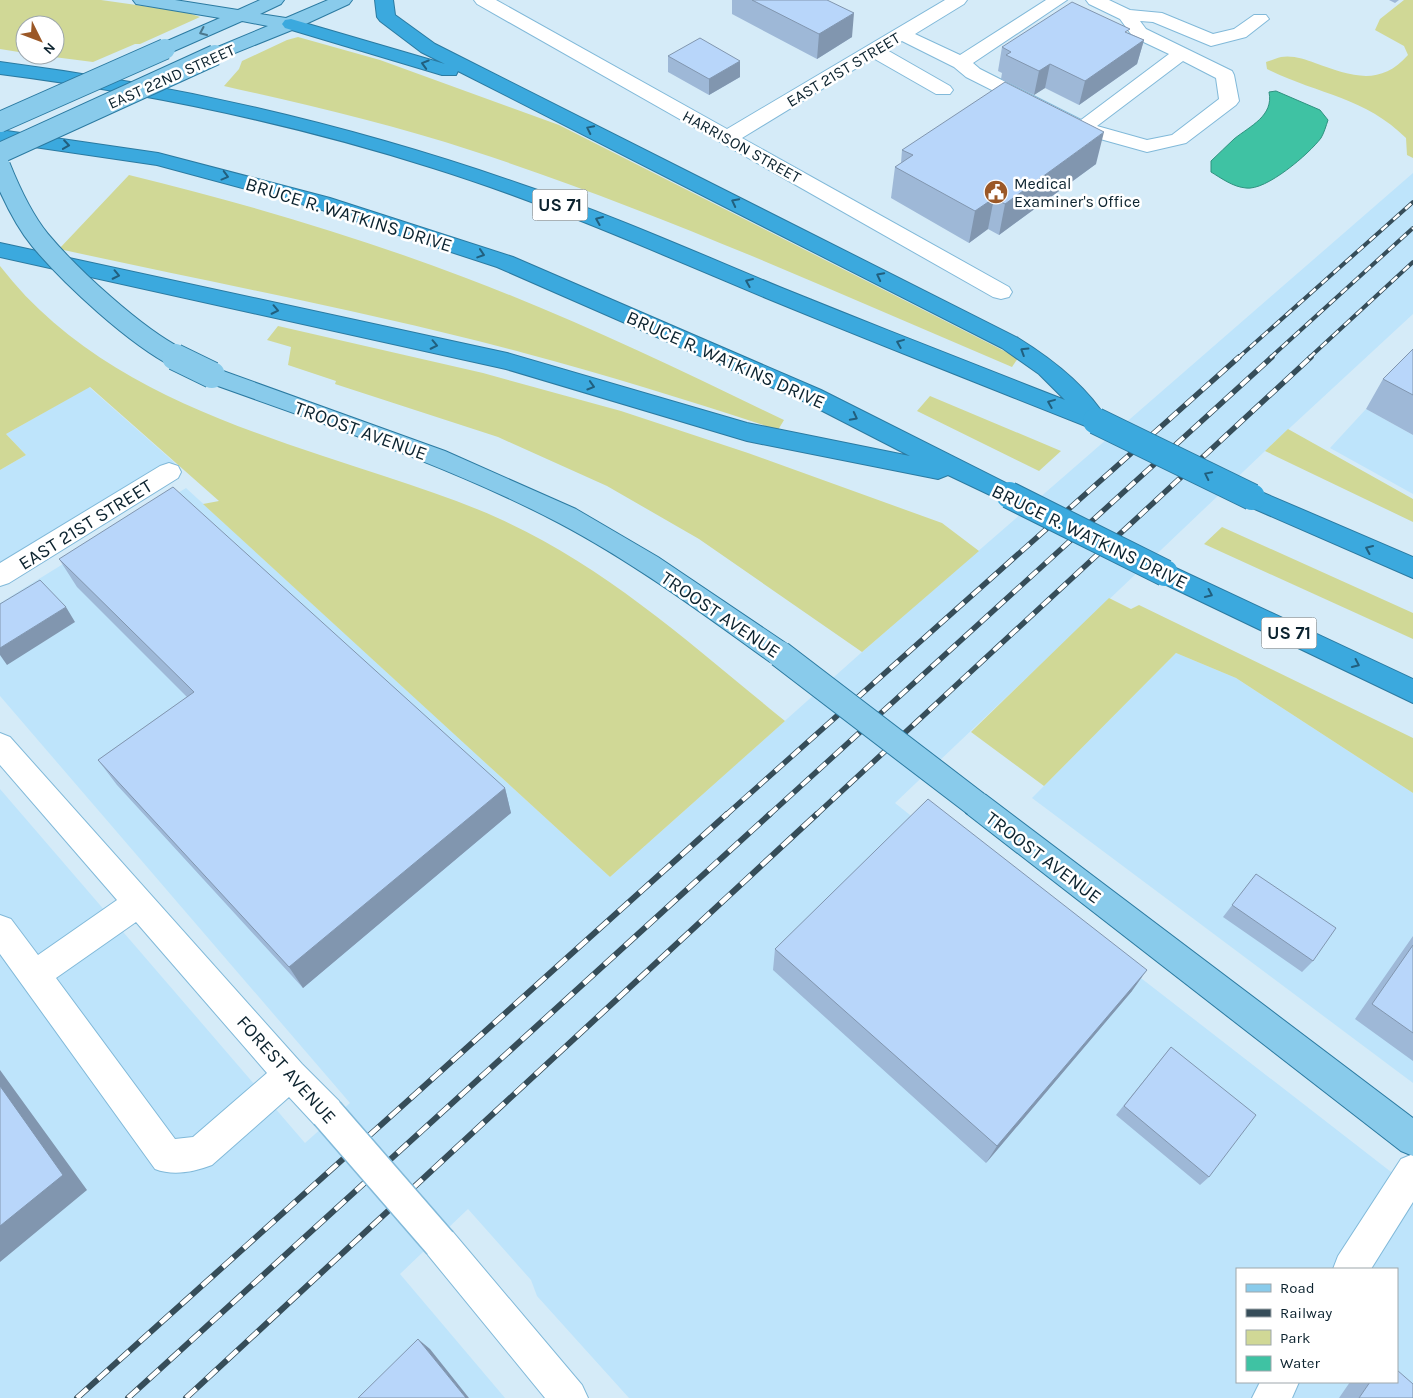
<svg xmlns="http://www.w3.org/2000/svg" width="1413" height="1398" viewBox="0 0 1413 1398" font-family="Karla,sans-serif">
  <style>
    .built { fill: #bee4fb; fill-rule: evenodd }
    .green { fill: #d0d896 }
    .water { fill: #3fc2a3; stroke: #309280 }
    .lines { fill: none; stroke-linecap: round; stroke-linejoin: round }
    .minor-casing { stroke: #81b9d9; stroke-width: 2 }
    .major-casing { stroke: #2b7aa1; stroke-width: 2 }
    .highway-casing { stroke: #2b7aa1; stroke-width: 2 }
    .minor { fill: #fff; fill-rule: evenodd }
    .major { fill: #89cbeb; fill-rule: evenodd }
    .highway { fill: #3ba9de; fill-rule: evenodd }
    .rail-far2-casing { stroke: #364d59; stroke-width: 4 }
    .rail-far1-casing { stroke: #364d59; stroke-width: 5.5 }
    .rail-casing { stroke: #364d59; stroke-width: 6 }
    .rail-far2 { stroke: #fff; stroke-width: 2.5; stroke-dasharray: 8; stroke-linecap: butt }
    .rail-far1 { stroke: #fff; stroke-width: 4; stroke-dasharray: 11; stroke-linecap: butt }
    .rail { stroke: #fff; stroke-width: 4.5; stroke-dasharray: 14; stroke-linecap: butt }
    .minor-bridge-casing { stroke: #81b9d9; stroke-width: 36; stroke-linecap: butt }
    .major-bridge-far1-casing { stroke: #2b7aa1; stroke-width: 22; stroke-linecap: butt }
    .major-bridge-casing { stroke: #2b7aa1; stroke-width: 28; stroke-linecap: butt }
    .highway-bridge-casing { stroke: #2b7aa1; stroke-width: 28; stroke-linecap: butt }
    .minor-bridge { stroke: #fff; stroke-width: 33 }
    .major-bridge-far1 { stroke: #89cbeb; stroke-width: 20 }
    .major-bridge { stroke: #89cbeb; stroke-width: 26 }
    .highway-bridge { stroke: #3ba9de; stroke-width: 26 }
    .wall { fill: #9eb8d7 }
    .shaded-wall { fill: #8196af }
    .building { fill: #b8d6fa; stroke: #8196af }
    .oneway { stroke: #4a778d }
    .oneway2 { stroke: #215f7e }
    .labels { text-anchor: middle; stroke-width: 5; stroke-linejoin: round; paint-order: stroke }
    .far-street-label { font-size: 16px; fill: #0c232f; stroke: #fff }
    .far-poi-label { font-size: 16px; fill: #0c232f; stroke: #fff; text-anchor: start }
    .shield { fill: #fff; stroke: #55656d; stroke-width: 1 }
    .shield-label { font-size: 18px; font-weight: bold; fill: #0c232f }
    .street-label { font-size: 19px; fill: #0c232f; stroke: #fff }
  </style>
  <rect width="100%" height="100%" fill="#d5ebf8"/>
  <path class="built" d="M1413,173v141l-148,137 -370,352 45,36 10,-9 463,359v209h-784l-92,-102 -6,-16 -63,-71 -68,65 105,124h-505v-609l305,354 45,-40 -350,-407v-93l186,-115 424,389 252,-225zM1237,1269h160v113h-160z
    M89,387l86,76 -175,105v-98l26,-15 -20,-21z
    M1366,409l47,26v59l-83,-46z
    M1176,653l60,25 177,115v290l-381,-285z"/>
  <path class="green" d="M0,0h101l85,12 14,5 -60,27h-5l-42,18 -55,-7h17v-30h-30v28l-25,-4z
    M1404,0h9v158l-6,-3 -1,-17c-41,-41 -89,-44 -139,-69l-1,-7c5,-1 10,-4 15,-5 11,-2 24,2 34,6 36,13 65,24 93,-8l-4,-9 -29,-16 5,-11z
    M298,37l82,23 179,65 459,233 -6,9c-178,-76 -355,-156 -539,-216 -82,-27 -166,-46 -249,-65l15,-17 3,-8 45,-21z
    M129,175c115,28 227,61 337,103 109,41 214,92 318,142l-6,10c-84,-28 -168,-54 -254,-77 -153,-41 -310,-70 -465,-104z
    M0,266c94,122 248,165 387,211 38,13 76,25 113,42 108,49 194,128 285,202l-175,156 -407,-373 16,-3 -129,-114 -84,47 20,21 -26,15z
    M278,326l205,47 138,38 127,42 194,70 37,28 -117,101 -163,-113 -92,-53 -109,-49 -163,-53 1,-3 -48,-16 3,-18 -24,-7z
    M930,396l131,55 -22,20 -122,-60z
    M1288,429l125,70v23l-148,-71z
    M1222,527l191,86v26l-209,-95z
    M1109,598l22,11 8,-4 274,133v55l-177,-115 -60,-25 -132,133 -73,-54z"/>
  <path class="water" d="M1276,91l44,19 8,10c-2,6 -4,13 -7,18 -12,16 -55,53 -75,50 -13,-1 -25,-10 -35,-16v-11c8,-7 15,-15 23,-22 16,-13 40,-23 35,-47z"/>
  <g class="lines">
    <g class="minor-casing">
      <path id="minor" d="M474,0h22l231,129 218,-129h22l-3,4 -49,30 45,21 86,-55h21l-94,63 7,6 101,51 88,-66 -36,-17 -13,-18 -31,-15 -3,-4h23l21,10 32,3 51,21 21,-5 20,-14h12l3,4 -23,18 -35,9 -58,-24 -13,-1 6,8 86,42 2,4 5,26 -3,4 -50,38 -39,9 -72,-20 -109,-55 -12,-10 -52,-26 -15,9 63,36 3,4 -3,4h-14l-63,-36 -131,80 267,149 3,5 -3,5 -8,2 -8,-2 -516,-293zM1183,61l33,17 3,21 -47,36 -25,5 -50,-14z
        M169,463l9,3 3,6 -3,6 -169,105 -9,3v-23l160,-97z
        M0,733l10,4 292,327 37,37 5,12 -5,12 -12,5 -12,-5 -26,-28 -77,68c-18,7 -39,11 -57,4l-155,-215v-39l11,4 27,36 79,-55 -117,-135zM136,922l131,151 -74,64 -18,2 -119,-161z
        M1413,1154v48l-42,67h-38l5,-13 63,-97z
        M440,1225l12,6 130,154 6,13h-43l-117,-143 -6,-12 6,-12z
        M1260,1382h39l-7,16h-40z"/>
    </g>
    <g class="major-casing">
      <path id="major" d="M133,0h42l63,10 22,-10h24l-3,4 -21,10 26,4 42,-18h24l-3,4 -52,24 -82,33 -7,-2 -2,-4 2,-4 60,-25 -26,-5 -77,34 -7,-2 -2,-4 2,-4 62,-27 -84,-14z
        M212,367l233,84 131,58 82,48 132,89 3,8 -3,8 -10,3 -10,-3c-68,-49 -137,-100 -211,-139 -113,-59 -236,-99 -355,-142l-4,-6 4,-6z
        M976,791l10,4 427,323v38l-12,-5 -435,-338 -4,-9 4,-9z"/>
    </g>
    <g class="highway-casing">
      <path id="highway" d="M375,0h18l2,15 40,29 583,294c34,21 69,48 90,83l-4,6 -8,2 -8,-2c-108,-43 -215,-85 -322,-129 -110,-46 -218,-94 -333,-130 -142,-45 -285,-75 -433,-94v-12c178,23 351,63 520,122 90,30 175,68 262,104 94,38 189,75 283,112l-26,-26 -37,-26 -544,-277 -2,4h-14l-157,-47 -3,-4 3,-4 6,-1 154,45 -24,-12 -41,-31 -3,-4z
        M0,130l158,23 172,45 183,59 308,133 197,99 3,6 -3,6 -9,3 -61,-29 -10,4 -191,-38 -241,-72 -506,-112v-14l507,110 240,70 163,33 -105,-54 -308,-135 -181,-59 -159,-43 -157,-23z
        M1252,488l161,69v21l-170,-74 -3,-7 3,-7z
        M1165,563l248,116v24l-257,-123 -4,-7 4,-7z"/>
    </g>
    <use href="#minor" class="minor"/>
    <use href="#major" class="major"/>
    <use href="#highway" class="highway"/>
    <g class="rail-far2-casing">
      <path id="rail-far2" d="M1238,358l175,-156
        M1270,358l143,-130
        M1309,358l104,-96"/>
    </g>
    <g class="rail-far1-casing">
      <path id="rail-far1" d="M726,815l513,-458
        M769,815l503,-458
        M816,815l495,-458"/>
    </g>
    <g class="rail-casing">
      <path id="rail" d="M77,1398l650,-584
        M128,1398l642,-584
        M186,1398l631,-584"/>
    </g>
    <use href="#rail-far2" class="rail-far2"/>
    <use href="#rail-far1" class="rail-far1"/>
    <use href="#rail" class="rail"/>
    <g class="minor-bridge-casing">
      <path id="minor-bridge" d="M327,1113l113,130"/>
    </g>
    <g class="major-bridge-far1-casing">
      <path id="major-bridge-far1" d="M0,122l165,-73
        M0,153l215,-98
        M0,166c10,25 22,52 40,74 31,37 95,96 138,118"/>
    </g>
    <g class="major-bridge-casing">
      <path id="major-bridge" d="M175,357l37,18
        M780,654l196,150"/>
    </g>
    <g class="highway-bridge-casing">
      <path id="highway-bridge" d="M1096,421l156,76
        M1009,495l156,78"/>
    </g>
    <use href="#minor-bridge" class="minor-bridge"/>
    <use href="#major-bridge-far1" class="major-bridge-far1"/>
    <use href="#major-bridge" class="major-bridge"/>
    <use href="#highway-bridge" class="highway-bridge"/>
  </g>
  <path class="wall" d="M732,0h95l25,37 -35,22 -85,-45z
    M1389,0h10l-4,3z
    M1129,33l15,7 -7,24 -58,41 -34,-17 -11,7 -33,-16 1,-6 -4,-2 4,-24z
    M668,56l72,21 -31,18 -41,-23z
    M902,150l194,14 -97,71 -11,-6 -19,14 -78,-45 4,-31 6,-4z
    M1413,349v86l-47,-26 17,-30z
    M59,559l446,229 6,25 -208,175 -186,-203 -19,-25 89,-63 -110,-110z
    M1256,874l57,87 -11,11 -79,-55z
    M1413,936v125l-58,-42z
    M775,949l357,42 -146,172 -213,-193z
    M1171,1047l38,130 -9,8 -84,-70z
    M1350,1382h47l16,16h-74z"/>
  <path class="shaded-wall" d="M854,13l-2,24 -35,22 2,-25z
    M1144,40l-7,24 -58,41 6,-24z
    M740,61v16l-31,18v-16z
    M1050,64l-5,24 -11,7 5,-24z
    M1104,132l-8,32 -97,71 6,-31z
    M994,198l-6,31 -19,14 6,-32z
    M66,607l9,15 -68,43 -7,-10v-7z
    M505,788l6,25 -208,175 -14,-21z
    M1147,970l-15,21 -146,172 11,-17z
    M0,1070l87,120 -87,72z
    M418,1339l12,10 39,49h-3z"/>
  <path class="building" d="M752,0h75l27,13 -35,21z
    M1072,2l58,27 -5,3 19,8 -59,41 -35,-17 -11,7 -33,-16 5,-3 -9,-5z
    M700,38l40,23 -31,18 -41,-23z
    M1005,82l99,50 -99,72 -11,-6 -19,13 -80,-44 18,-12 -11,-5z
    M1413,349v46l-30,-16z
    M173,487l332,301 -216,179 -191,-207 96,-68 -135,-133z
    M40,580l26,27 -66,41v-44z
    M928,799l219,171 -150,176 -222,-197z
    M1256,874l80,54 -23,33 -81,-56z
    M1413,945v88l-41,-29z
    M1171,1047l85,68 -47,62 -85,-71z
    M0,1086l63,89 -63,51z
    M418,1339l48,59h-108z
    M1397,1370l16,14v14h-54l11,-16h27z"/>
  <defs><path id="oneway-chevron" d="M-2-3.5L2.5 0L-2 3.5" fill="none" stroke-width="1.6" stroke-linecap="round" stroke-linejoin="round" transform="scale(1.25)"/></defs>
  <use class="oneway" href="#oneway-chevron" transform="translate(203 32) rotate(156)"/>
  <g class="oneway2">
    <use href="#oneway-chevron" transform="translate(425 64) rotate(-164)"/>
    <use href="#oneway-chevron" transform="translate(590 129) rotate(-154)"/>
    <use href="#oneway-chevron" transform="translate(66 145) rotate(8)"/>
    <use href="#oneway-chevron" transform="translate(225 176) rotate(15)"/>
    <use href="#oneway-chevron" transform="translate(735 202) rotate(-153)"/>
    <use href="#oneway-chevron" transform="translate(599 220) rotate(-157)"/>
    <use href="#oneway-chevron" transform="translate(481 254) rotate(18)"/>
    <use href="#oneway-chevron" transform="translate(116 275) rotate(12)"/>
    <use href="#oneway-chevron" transform="translate(880 276) rotate(-153)"/>
    <use href="#oneway-chevron" transform="translate(749 282) rotate(-157)"/>
    <use href="#oneway-chevron" transform="translate(275 310) rotate(12)"/>
    <use href="#oneway-chevron" transform="translate(900 343) rotate(-158)"/>
    <use href="#oneway-chevron" transform="translate(434 345) rotate(12)"/>
    <use href="#oneway-chevron" transform="translate(1024 351) rotate(-148)"/>
    <use href="#oneway-chevron" transform="translate(591 386) rotate(17)"/>
    <use href="#oneway-chevron" transform="translate(1051 403) rotate(-158)"/>
    <use href="#oneway-chevron" transform="translate(854 417) rotate(27)"/>
    <use href="#oneway-chevron" transform="translate(1208 475) rotate(-154)"/>
    <use href="#oneway-chevron" transform="translate(1369 549) rotate(-156)"/>
    <use href="#oneway-chevron" transform="translate(1209 594) rotate(25)"/>
    <use href="#oneway-chevron" transform="translate(1356 664) rotate(25)"/>
  </g>
  <defs>
    <g id="civic-disc" transform="scale(1.25)"><circle r="9.5" fill="#9b5827" stroke="#fff"/><path d="M-.6-6.5H3V-4.5H.6V-3L4-1V1h2V6H-6V1h2V-1L-.6-3ZM-1.2 2.5V6h2.4V2.5Z" fill="#fff"/></g>
  </defs>
  <g fill-rule="evenodd">
    <use href="#civic-disc" x="996" y="192"/>
  </g>
  <g class="labels">
    <g class="far-street-label">
      <text transform="translate(843 69) rotate(-31)" y="6">EAST 21ST STREET</text>
      <text transform="translate(171 76) rotate(-24)" y="6">EAST 22ND STREET</text>
      <text transform="translate(742 146) rotate(29)" y="6">HARRISON STREET</text>
    </g>
    <g class="far-poi-label">
      <text x="1014" y="189">Medical<tspan x="1014" dy="18">Examiner's Office</tspan></text>
    </g>
    <g class="shield">
      <rect x="532.5" y="189.5" width="55" height="31" rx="4"/>
      <rect x="1261.5" y="617.5" width="55" height="31" rx="4"/>
    </g>
    <g class="shield-label">
      <text x="560" y="211">US 71</text>
      <text x="1289" y="639">US 71</text>
    </g>
    <g class="street-label">
      <text transform="translate(349 214) rotate(17)" y="7">BRUCE R. WATKINS DRIVE</text>
      <text transform="translate(726 359) rotate(24)" y="7">BRUCE R. WATKINS DRIVE</text>
      <text transform="translate(361 430) rotate(20)" y="7">TROOST AVENUE</text>
      <text transform="translate(85 524) rotate(-32)" y="7">EAST 21ST STREET</text>
      <text transform="translate(1090 536) rotate(26)" y="7">BRUCE R. WATKINS DRIVE</text>
      <text transform="translate(721 614) rotate(34)" y="7">TROOST AVENUE</text>
      <text transform="translate(1044 857) rotate(37)" y="7">TROOST AVENUE</text>
      <text transform="translate(287 1069) rotate(48)" y="7">FOREST AVENUE</text>
    </g>
  </g>
  <rect x="1236" y="1268" width="162" height="115" fill="#ffffff" stroke="#9ea7ac"/>
  <rect x="1246" y="1284" width="25" height="8" fill="#89cbeb" stroke="#9ea7ac"/>
  <text x="1280" y="1293" font-size="15" fill="#0c232f">Road</text>
  <rect x="1246" y="1309" width="25" height="8" fill="#364d59" stroke="#9ea7ac"/>
  <text x="1280" y="1318" font-size="15" fill="#0c232f">Railway</text>
  <rect x="1246" y="1330" width="25" height="15" fill="#d0d896" stroke="#9ea7ac"/>
  <text x="1280" y="1343" font-size="15" fill="#0c232f">Park</text>
  <rect x="1246" y="1356" width="25" height="15" fill="#3fc2a3" stroke="#9ea7ac"/>
  <text x="1280" y="1368" font-size="15" fill="#0c232f">Water</text>
  <g transform="translate(40 40) rotate(132)"><circle r="24" fill="#ffffff" stroke="#9ea7ac"/>
  <path d="M0-4L9 19L0 12L-9 19Z" fill="#9b5827"/>
  <text y="-8" font-size="14" font-weight="bold" text-anchor="middle" fill="#0c232f">N</text>
  </g>
</svg>
